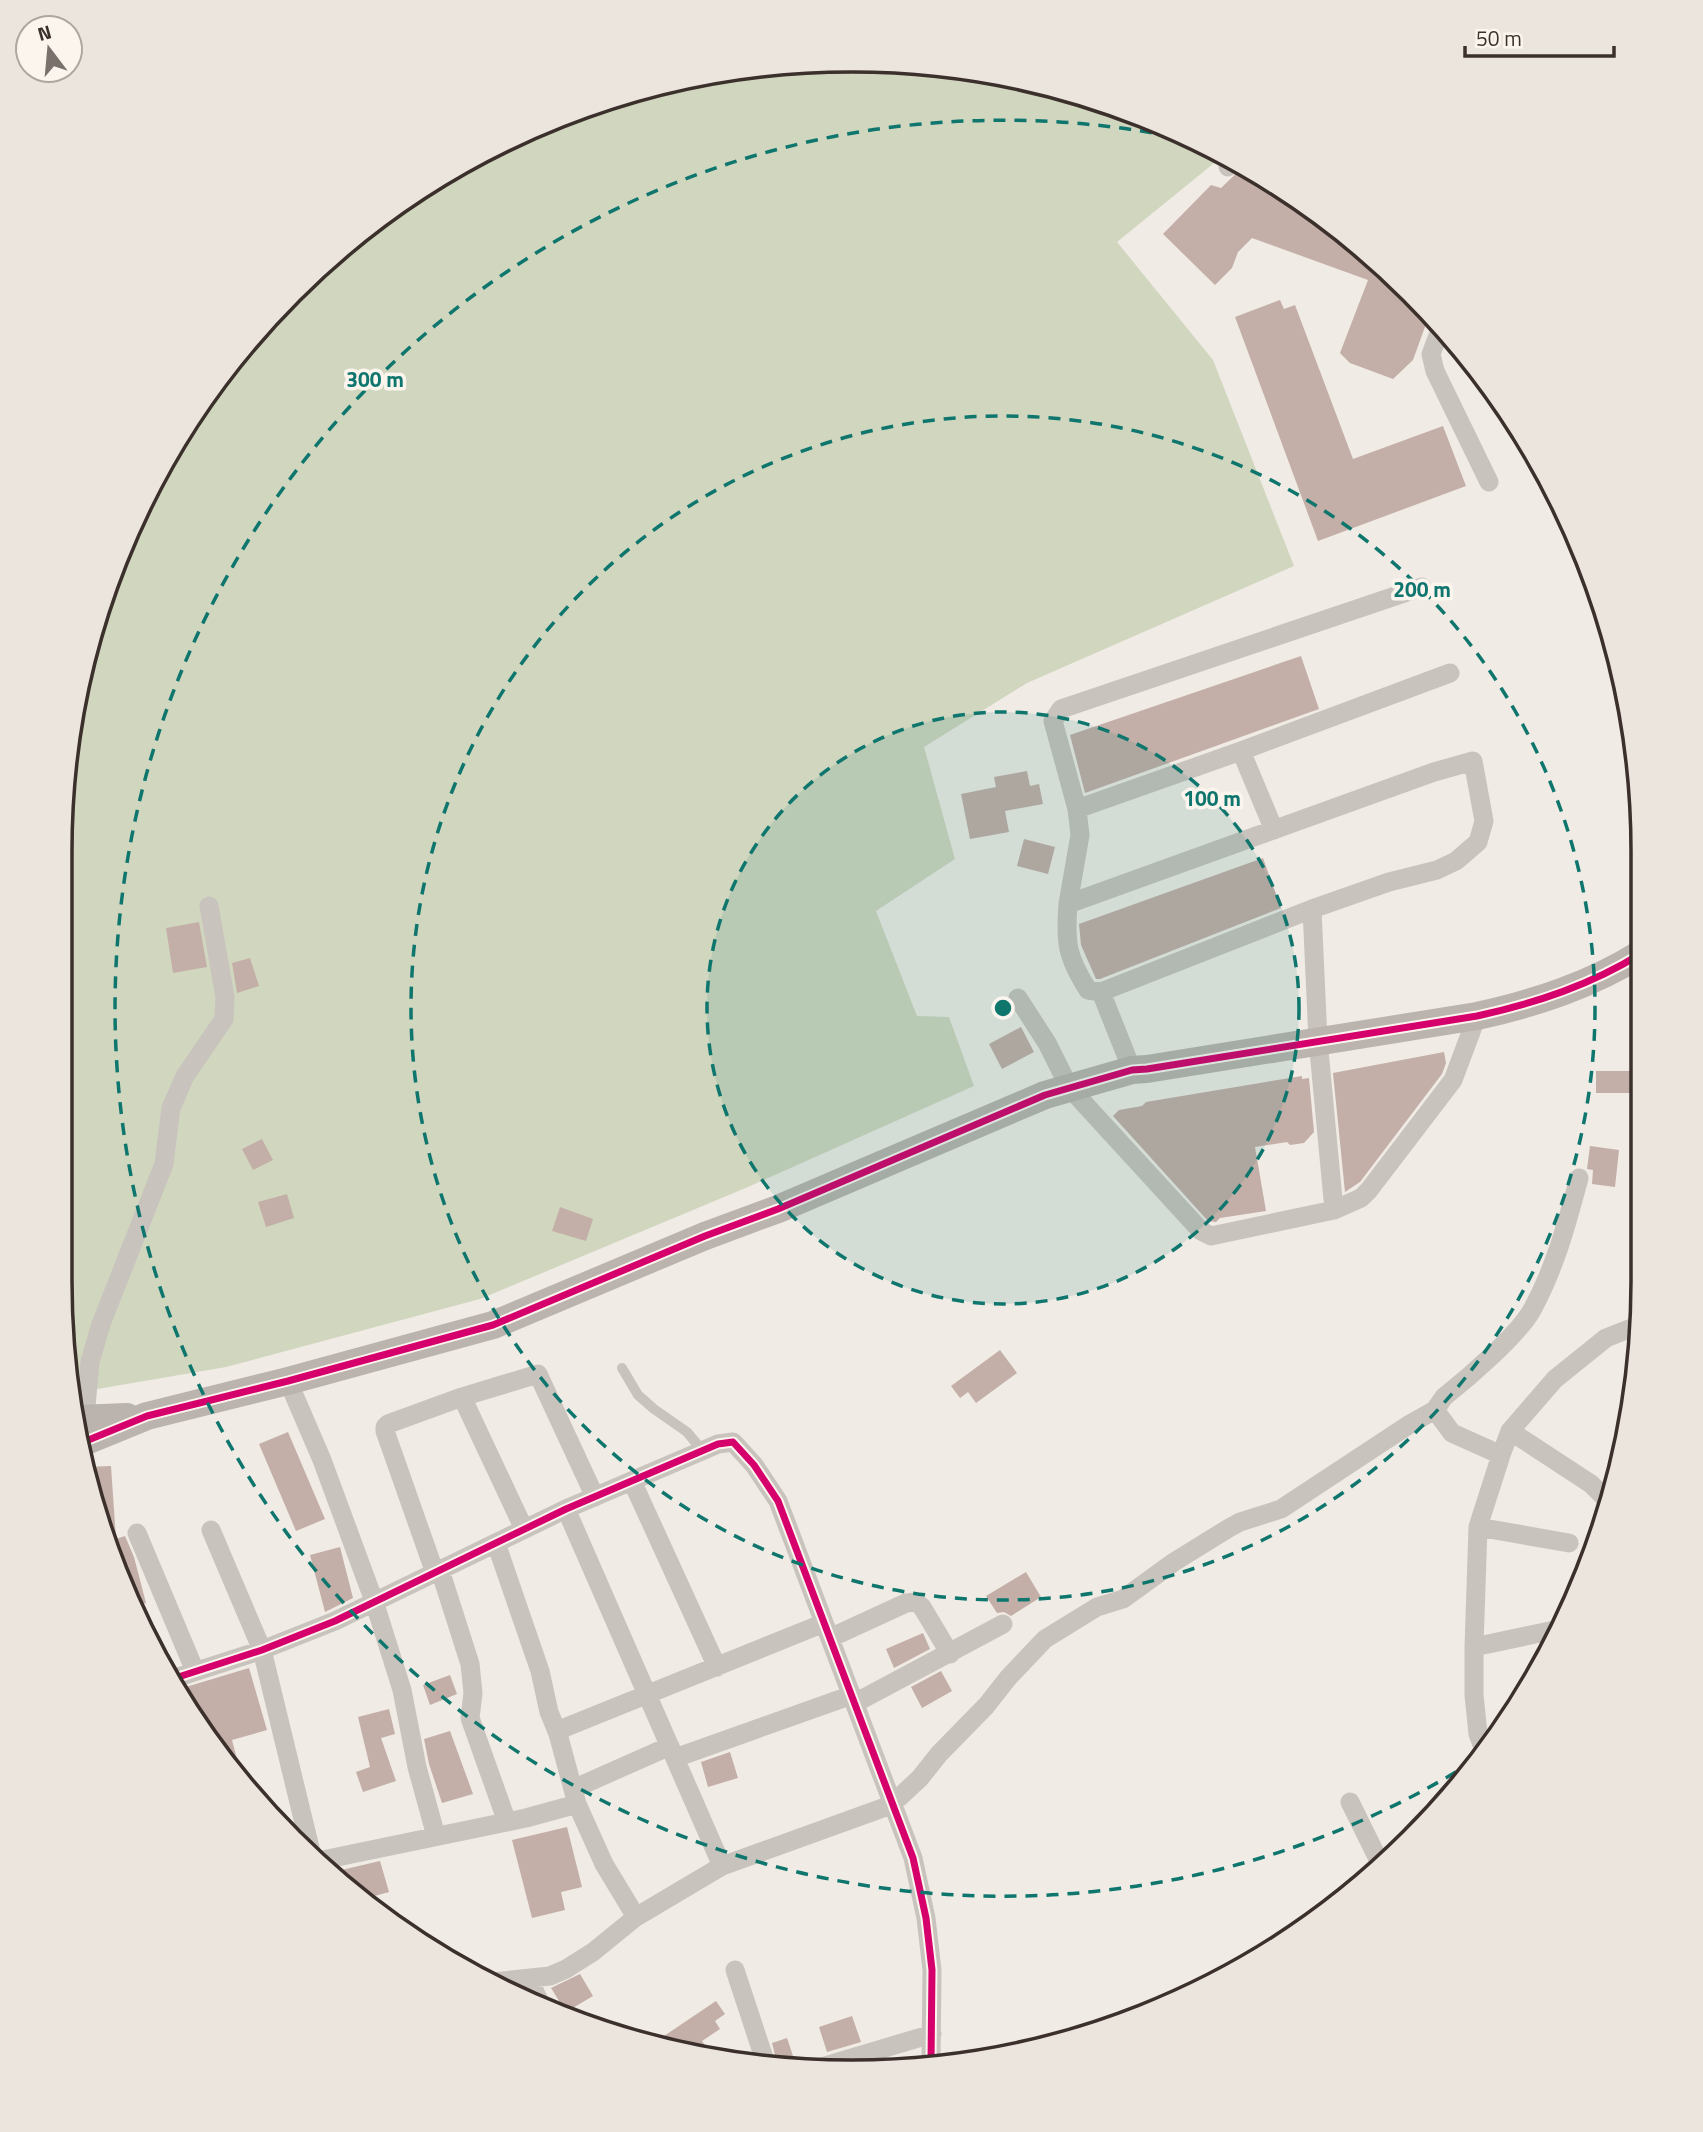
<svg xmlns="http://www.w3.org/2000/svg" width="1703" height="2132" viewBox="0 0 1703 2132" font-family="'Titillium Web',sans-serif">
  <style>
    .green { fill: #d1d6bf }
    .building { fill: #c3afa7 }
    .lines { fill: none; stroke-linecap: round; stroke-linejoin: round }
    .lane { stroke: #c9c3be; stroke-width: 10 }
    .street { stroke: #c9c3be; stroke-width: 19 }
    .secondary { stroke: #bab3ae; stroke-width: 28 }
    .cycleway-casing { stroke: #fbf5ee; stroke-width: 11 }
    .cycleway { stroke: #d6006c; stroke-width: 7 }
    .ring { fill: none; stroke: #0f766e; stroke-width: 3.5; stroke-dasharray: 12 9 }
    .rim { fill: none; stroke: #3b302b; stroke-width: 3.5 }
    .centre { fill: #0f766e; stroke: #fbf5ee; stroke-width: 3.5 }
    .ring-label { font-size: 21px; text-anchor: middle; font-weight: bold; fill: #0f766e; stroke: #fbf5ee; stroke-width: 7; stroke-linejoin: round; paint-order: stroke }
  </style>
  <rect width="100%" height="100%" fill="#f0ebe5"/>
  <path class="green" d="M904,61l153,26 145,54 22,14 -107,87 96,118 81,206 -267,117 -103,64 31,112 -79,52 41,105 32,1 25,69 -226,101 -268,112 -254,68 -152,26 -14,-113 1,-480 41,-203 63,-141 91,-126 74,-74 126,-91 141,-64 152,-35z"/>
  <path class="building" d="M1243,167l91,56 96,90 -17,47 -20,19 -43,-16 -10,-10 28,-73 -116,-42 -14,14 -6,16 -17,17 -52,-51 48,-49 10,3z
    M1280,300l4,9 11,-4 58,154 90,-33 23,60 -148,55 -83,-224z
    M1301,656l18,53 -234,84 -15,-58z
    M1027,771l3,15 9,-2 4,20 -38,7 4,21 -39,7 -9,-45 35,-7 -2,-10z
    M1024,839l31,8 -7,27 -31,-8z
    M1263,858l18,50 -181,71h-4l-15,-34 -2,-21z
    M199,922l8,45 -34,6 -7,-45z
    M250,958l9,28 -22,7 -5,-30z
    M1021,1027l13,25 -32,17 -13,-25z
    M1444,1052l2,11 -4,11 -82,108 -15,10 -12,-119z
    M1596,1071h42v22h-42z
    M1302,1076v3l7,-1 5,54 -10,11 -14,2 -3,-3 -32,5 11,64 -46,7 -4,4 -8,-1 -95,-105 6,-6 23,-4 4,-4z
    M262,1139l11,21 -20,10 -11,-21z
    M1590,1146l29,4 -4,37 -23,-3 1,-14 -6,-1z
    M287,1194l7,24 -28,9 -8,-25z
    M560,1207l33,12 -7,22 -34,-10z
    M1000,1350l17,23 -41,30 -8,-11 -8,6 -9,-12z
    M288,1432l37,87 -29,12 -37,-87z
    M111,1466l5,73 9,-3 9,21 12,46 -10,3 -50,-121 -2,-18z
    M340,1547l13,51 -28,14 -15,-57z
    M1026,1572l15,25 -30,19 -7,-4 -7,1 -11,-17z
    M923,1633l7,16 -36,19 -8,-19z
    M249,1668l18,62 -35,10 9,34 -65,-84z
    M941,1671l11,20 -30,17 -11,-21z
    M450,1675l7,19 -27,11 -7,-20z
    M389,1709l6,25 -14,4 15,43 -33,11 -7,-20 14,-5 -12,-50z
    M450,1731l23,63 -31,9 -13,-39 -5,-25z
    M730,1752l8,26 -30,9 -7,-25z
    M567,1827l15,60 -21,5 4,18 -33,8 -20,-78z
    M380,1861l9,31 -22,6 -34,-26z
    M580,1974l13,22 -27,16 -15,-24z
    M716,2001l9,13 -10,7 5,8 -18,12 9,13 -39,-5 -8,-13z
    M852,2016l9,26 -34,10 -8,-25z
    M787,2038l9,27 -19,-2 -5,-20z"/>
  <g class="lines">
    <path class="lane" d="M622,1368l16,27 16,14 33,23 15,18"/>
    <path class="street" d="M1228,167l5,-6
      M1442,325l-11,29 4,17 54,111
      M1241,751l33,79
      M1077,809l164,-58 209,-78
      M1068,904l12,-69 -3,-26 -24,-88 8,-12 361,-122
      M1101,992l211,-83 77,-27 48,-12 19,-9 22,-19 6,-21 -11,-60 -39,11 -366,132c-3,39 -1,53 20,86l13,2 31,78
      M1018,998l29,45 22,44 132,144 10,5 123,-26 -16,-170 -6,-131
      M1334,1210l27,-12 8,-8 84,-110 24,-64
      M288,1381l34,79 52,141 28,89 15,77 19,69
      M462,1397l62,132
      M85,1418l5,-56 11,-38 63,-160 7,-56 14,-32 39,-57 1,-22 -16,-91
      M1510,1431l81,53 17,17
      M1501,1455l-49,-22 -17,-23 9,-13c24,-19 74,-62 88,-87 23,-42 35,-87 47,-132
      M632,1481l85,186
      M566,1509l156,357
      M1478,1527l91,16
      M211,1530l51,120 50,206
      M137,1533l58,138
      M496,1543l44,128 9,41 9,22 19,70 27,60 32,53
      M440,1570l30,94 3,29 -3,25 37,104
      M435,1573l-50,-142v-4l3,-3 74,-27 76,-23 57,123
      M830,1638l76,-35 10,-1 6,5 28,47
      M1474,1647l85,-18
      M169,1680l93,-30 73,-29 231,-112 152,-65 15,-2 21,23 24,36 135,357 13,60 6,52 -1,92
      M855,1703l148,-79
      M558,1734l6,-6 260,-105
      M1484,1750l-6,-16 -4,-39v-48l4,-120 23,-72 9,-24 45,-52 51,-41 33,-13
      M675,1758l177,-63
      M573,1789l97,-43
      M1350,1802l32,65
      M318,1861l208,-43 51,-14
      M735,1970l30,91
      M529,1979l10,22
      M493,1982l57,-6 16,-7 27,-17 43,-35 86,-51 169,-61 29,-27 19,-24 47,-48 22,-28 37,-39 52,-32 26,-8 51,-37 55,-34 11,-6 41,-13 129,-85 25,-14
      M818,2068l114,-34"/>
    <path class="secondary" d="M78,1419l49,-2
      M81,1443l66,-27 141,-35 205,-56 212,-89 73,-27 267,-114 87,-25 15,-1 330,-53c59,-13 114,-31 165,-63"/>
    <g class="cycleway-casing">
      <path id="cycleway" d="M81,1443l66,-27 141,-35 205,-56 212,-89 73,-27 267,-114 87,-25 15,-1 330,-53c59,-13 114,-31 165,-63
        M169,1680l93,-30 73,-29 231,-112 152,-65 15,-2 21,23 24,36 135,357 13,60 6,52 -1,92"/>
    </g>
    <use href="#cycleway" class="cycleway"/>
  </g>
  <circle cx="1003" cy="1008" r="296" fill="#0f766e" fill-opacity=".12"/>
  <g class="ring">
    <circle cx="1003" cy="1008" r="296"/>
    <circle cx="1003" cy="1008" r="592"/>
    <path d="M1474 1761A888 888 0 1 1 1203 143"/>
  </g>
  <path d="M0 0H1703V2132H0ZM851 72H852A779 779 0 0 1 1631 851V1281A779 779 0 0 1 852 2060H851A779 779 0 0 1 72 1281V851A779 779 0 0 1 851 72Z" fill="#ece5de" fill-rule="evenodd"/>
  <path class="rim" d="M851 72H852A779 779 0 0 1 1631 851V1281A779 779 0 0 1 852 2060H851A779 779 0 0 1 72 1281V851A779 779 0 0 1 851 72Z"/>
  <circle cx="1003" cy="1008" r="10" class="centre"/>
  <g class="ring-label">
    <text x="375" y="387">300 m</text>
    <text x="1422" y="597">200 m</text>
    <text x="1212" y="806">100 m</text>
  </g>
  <g transform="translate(49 49) rotate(344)"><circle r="33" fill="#fbf5ee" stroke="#aea6a0" stroke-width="2"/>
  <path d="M0-5L12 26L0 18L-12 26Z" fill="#7a716c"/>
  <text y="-10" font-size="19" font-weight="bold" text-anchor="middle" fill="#3b302b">N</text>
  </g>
  <path d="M1465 46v10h149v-10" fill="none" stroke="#3b302b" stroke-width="3.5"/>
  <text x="1476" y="46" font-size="21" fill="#3b302b" stroke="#fbf5ee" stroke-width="5" paint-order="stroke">50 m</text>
</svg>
